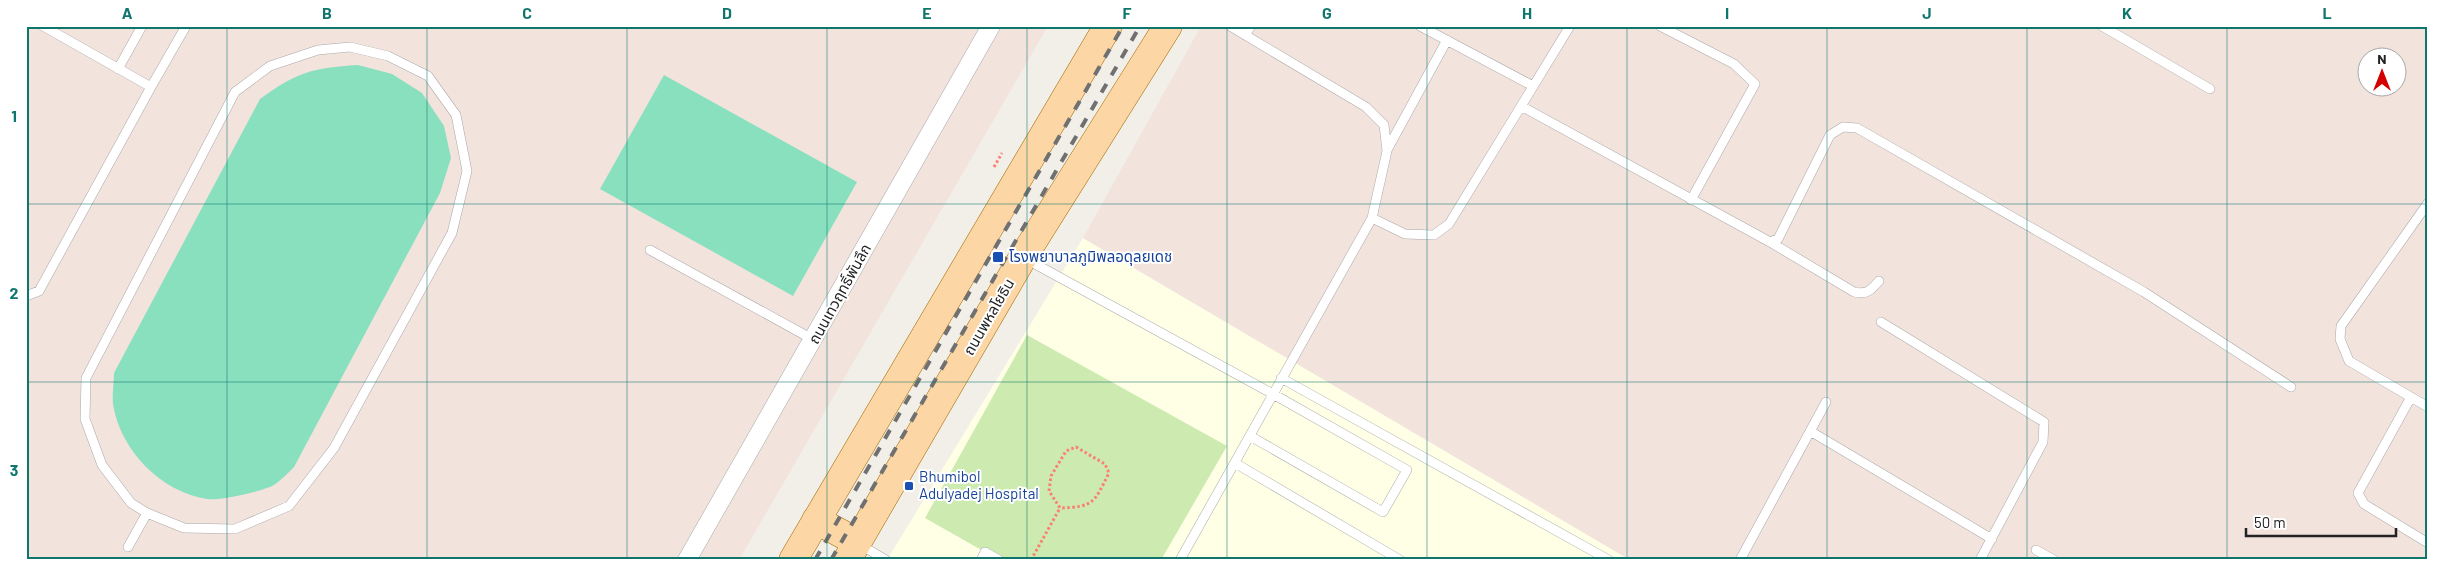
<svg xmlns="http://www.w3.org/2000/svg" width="2454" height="586" viewBox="0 0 2454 586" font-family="Barlow,'Noto Sans Thai',sans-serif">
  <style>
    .education { fill: #ffffe5 }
    .military { fill: #f3e3dd; fill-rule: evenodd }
    .grass { fill: #cdebb0 }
    .pitch { fill: #88e0be }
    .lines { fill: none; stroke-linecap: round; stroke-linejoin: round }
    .service-casing { stroke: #a9a9a9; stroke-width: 10 }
    .minor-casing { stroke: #a9a9a9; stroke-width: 19 }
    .primary-casing { stroke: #a06b00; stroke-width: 29 }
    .path { stroke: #fa8072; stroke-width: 3; stroke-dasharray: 2.5 2.5; stroke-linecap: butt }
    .service { stroke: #fff; stroke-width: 9 }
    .minor { stroke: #fff; stroke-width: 18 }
    .primary { stroke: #fcd6a4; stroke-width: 28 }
    .rail { stroke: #707070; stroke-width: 4; stroke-dasharray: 10 10; stroke-linecap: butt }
    .grid { fill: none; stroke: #0f766e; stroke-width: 1; stroke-opacity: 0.55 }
    .transit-dot { fill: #1a4fb4; stroke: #fff; stroke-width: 2 }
    .labels { text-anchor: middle; stroke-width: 4; stroke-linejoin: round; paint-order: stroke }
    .transit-label { font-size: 15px; fill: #164399; stroke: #fff; text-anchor: start }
    .street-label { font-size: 15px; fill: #222; stroke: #fff }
    .neatline { fill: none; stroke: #0f766e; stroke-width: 2 }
    .grid-label { font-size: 16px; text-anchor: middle; font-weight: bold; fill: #0f766e }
  </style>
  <rect width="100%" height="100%" fill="#f2efe9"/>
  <path class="education" d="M1083,238l547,322h-743z"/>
  <path class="military" d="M26,26h1022l-309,534h-713z
    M1201,26h1227v534h-798l-547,-322zM2366,58h30v30h-30z"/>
  <path class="grass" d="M1027,335l200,111 -66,114h-162l-74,-42z"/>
  <path class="pitch" d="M358,65l34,9 30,19 22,33 7,32 -11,35 -146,274c-6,6 -13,13 -20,18 -10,6 -55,16 -67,14 -46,-7 -87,-49 -94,-95 -1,-10 1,-21 1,-31l146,-274c37,-27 52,-31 98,-34z
    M664,75l193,107 -64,114 -193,-107z"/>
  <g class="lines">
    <g class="service-casing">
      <path id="service" d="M1420,26l113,60
        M1660,26l74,38 21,20 -64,116
        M2102,26l108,63
        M1245,35l6,-9
        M350,47l38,9 40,20 28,39 11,56 -15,62 -118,215 -45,58 -54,23 -51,-1 -37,-15 -16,-10 -29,-38 -17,-46 1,-41 149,-286 35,-26 48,-16z
        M118,69l24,-43
        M151,87l35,-61
        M1521,106l249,136 8,-3 52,-104 13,-8 14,1 287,164 147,95
        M1387,150l60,-110
        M2428,203l-87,123 -1,13 9,22 79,46
        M1372,218l33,16 29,1 15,-11 121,-198
        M1770,242l84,50c13,3 17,-2 25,-11
        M650,250l164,90
        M1026,259l247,135 134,76 -24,42 -133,-76
        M26,296l13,-5 112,-204 -108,-61
        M1881,322l163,100 -1,20 -63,118
        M1281,378l328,182
        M2411,397l-53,96 6,11 64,39
        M1810,431l182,108
        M1235,463l165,97
        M859,544l27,16
        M128,547l19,-34
        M2036,550l18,10
        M981,560l4,-8 14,8
        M1180,560l192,-342 15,-67 -3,-26 -18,-18 -136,-81
        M1740,560l86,-158"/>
    </g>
    <g class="minor-casing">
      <path id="minor" d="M687,560l304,-534"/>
    </g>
    <g class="primary-casing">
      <path id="primary" d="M816,520l41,22
        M793,560l315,-534
        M847,560l176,-303 145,-231"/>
    </g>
    <path class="path" d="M994,167l8,-14
      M1076,447l29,17 4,9c-15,29 -14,34 -49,35l-11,-17 2,-15 15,-25z
      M1031,560l29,-52"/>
    <use href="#service" class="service"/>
    <use href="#minor" class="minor"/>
    <use href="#primary" class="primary"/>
    <path class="rail" d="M815,560l308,-534
      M831,560l309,-534"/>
  </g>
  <path class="grid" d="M227,26v534M427,26v534M627,26v534M827,26v534M1027,26v534M1227,26v534M1427,26v534M1627,26v534M1827,26v534M2027,26v534M2227,26v534M26,204h2402M26,382h2402"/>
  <g class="transit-dot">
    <rect x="992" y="251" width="12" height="12" rx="2.5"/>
    <rect x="904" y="481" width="10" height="10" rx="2.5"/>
  </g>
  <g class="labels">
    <g class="transit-label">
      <text x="1009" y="262">โรงพยาบาลภูมิพลอดุลยเดช</text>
      <text x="919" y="482">Bhumibol<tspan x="919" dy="17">Adulyadej Hospital</tspan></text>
    </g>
    <g class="street-label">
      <text transform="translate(840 294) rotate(-61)" y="5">ถนนเทวฤทธิ์พันลึก</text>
      <text transform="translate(989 317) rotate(-60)" y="5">ถนนพหลโยธิน</text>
    </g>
  </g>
  <rect width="2454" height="586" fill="none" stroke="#ffffff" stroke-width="55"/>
  <g transform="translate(2382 72)"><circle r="24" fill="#ffffff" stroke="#a7a7a7"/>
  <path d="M0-4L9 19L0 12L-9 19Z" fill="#d40000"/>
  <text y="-8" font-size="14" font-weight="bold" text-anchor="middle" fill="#222222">N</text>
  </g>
  <path d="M2246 528v8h150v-8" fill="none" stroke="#222222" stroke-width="2.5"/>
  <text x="2254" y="528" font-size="15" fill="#222222" stroke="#ffffff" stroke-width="4" paint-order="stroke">50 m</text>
  <rect x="28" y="28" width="2398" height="530" class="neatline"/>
  <g class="grid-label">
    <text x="127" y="19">A</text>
    <text x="327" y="19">B</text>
    <text x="527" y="19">C</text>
    <text x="727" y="19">D</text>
    <text x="927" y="19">E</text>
    <text x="1127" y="19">F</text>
    <text x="1327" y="19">G</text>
    <text x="1527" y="19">H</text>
    <text x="1727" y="19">I</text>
    <text x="1927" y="19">J</text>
    <text x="2127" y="19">K</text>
    <text x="2327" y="19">L</text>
    <text x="14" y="122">1</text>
    <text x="14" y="299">2</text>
    <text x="14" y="476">3</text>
  </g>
</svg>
